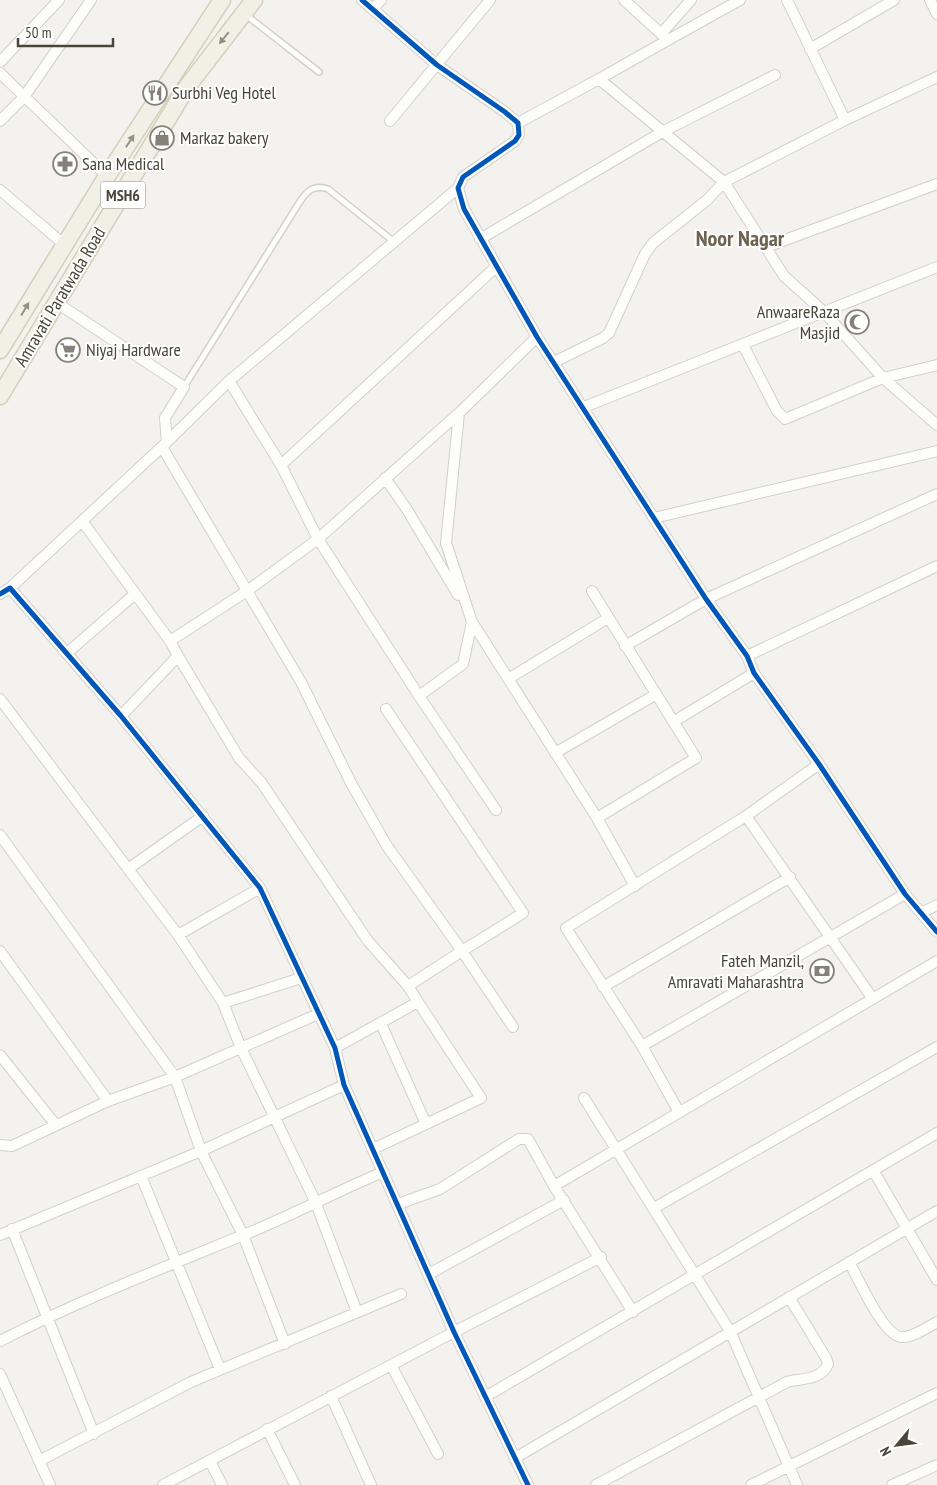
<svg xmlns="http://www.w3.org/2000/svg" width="937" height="1485" viewBox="0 0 937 1485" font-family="'PT Sans Narrow',sans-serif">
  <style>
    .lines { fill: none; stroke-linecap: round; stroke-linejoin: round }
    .service-casing { stroke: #d2d0cb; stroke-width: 8 }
    .minor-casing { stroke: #d2d0cb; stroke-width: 12 }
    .primary-casing { stroke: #d6cebb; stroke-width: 19 }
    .service { stroke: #fdfdfc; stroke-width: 5 }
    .minor { stroke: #fdfdfc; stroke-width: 10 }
    .primary { stroke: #f2efe6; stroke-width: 16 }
    .cycleway-casing { stroke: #fff; stroke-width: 8 }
    .cycleway { stroke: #0057b8; stroke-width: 5 }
    .oneway { fill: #969187 }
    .labels { text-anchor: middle; stroke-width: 4; stroke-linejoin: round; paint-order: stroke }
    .shield { fill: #fff; stroke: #817c74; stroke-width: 1 }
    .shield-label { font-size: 16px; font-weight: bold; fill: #4b4439 }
    .poi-label { font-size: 18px; fill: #4b4439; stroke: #fff; text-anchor: start }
    .street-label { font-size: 18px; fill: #4b4439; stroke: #fff }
    .district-label { font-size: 22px; font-weight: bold; fill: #6e6250; stroke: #fff }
  </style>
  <rect width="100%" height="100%" fill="#f4f2ee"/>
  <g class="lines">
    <g class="service-casing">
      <path id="service" d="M246,15l73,57
        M184,387l115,-184c8,-12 14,-19 29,-14l65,52"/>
    </g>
    <g class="minor-casing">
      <path id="minor" d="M362,0l75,65 68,47 13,11 1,12 -4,6 -52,36 -5,11 6,21 73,128 169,262 41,57 7,17 65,91 86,130 32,38
        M624,0l44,40 -69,39 125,103 60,94 40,36 59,66 54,47
        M787,0l58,120
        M930,0l7,14
        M373,9l8,-9
        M661,34l30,-34
        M668,40l72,-40
        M810,49l84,-49
        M0,62l59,-62
        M0,73l107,103
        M0,121l24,-24 67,-97
        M390,121l100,-121
        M518,123l81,-44
        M0,190l66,56
        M480,239l184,-108 111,-56
        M766,247l171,-63
        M57,303l127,84 -19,31 2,24
        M743,345l34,66 8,8 98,-41 54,-13
        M554,362l49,-24 6,-5 36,-79 8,-11 54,-43 17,-18 121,-62 92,-43
        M229,381l52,84
        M584,407l353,-140
        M162,447l139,235 50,101 36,63 75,105 -54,35 10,16 -83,46
        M385,478l21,30 52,87
        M654,518l283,-67
        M82,521l88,120 8,15 -57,60
        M10,588l157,-146 62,-61 229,-193
        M592,591l104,167 -99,60
        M0,594l10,-6 111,128 139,172 75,160 9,37 110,247 74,153
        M472,622l125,196 38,68
        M170,641l77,-50 71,-52 141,-126 78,-76
        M625,646l81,-47 231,-105
        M67,653l68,-59
        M178,656l61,102 22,24 107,159 40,45
        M747,656l190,-90
        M508,679l100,-61
        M419,696l44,-32 9,-42 -26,-79 13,-130
        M0,699l178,236 45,68 18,45 74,153 42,111
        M386,709l137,204 -61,38 51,76
        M673,722l81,-49
        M555,753l100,-58
        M496,810l-77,-114 -101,-157 -37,-74 216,-199
        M746,816l127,183
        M0,835l175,242 26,74 42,84 42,109
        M128,869l75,-53
        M921,913l16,-8
        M178,935l82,-47
        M0,951l108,150
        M603,987l187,-110
        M223,1003l78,-25
        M381,1024l45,100
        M642,1046l263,-152
        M0,1055l55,69
        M584,1098l146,233 67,154
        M679,1112l-37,-66 -76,-118 180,-112 73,-52
        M0,1145l12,1 96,-45 67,-24 143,-63
        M373,1149l108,-51 -63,-96
        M873,1170l64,110
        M141,1176l79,193
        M554,1186l383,-225
        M398,1204l42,-15 79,-50h9l26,47 79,126
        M654,1208l283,-161
        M12,1229l82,205
        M0,1235l201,-84 143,-66
        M849,1262c10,17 33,72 52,75 11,1 27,-10 36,-15
        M429,1274l135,-74
        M0,1341c78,-40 160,-72 241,-105 48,-19 94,-44 142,-64
        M391,1365l47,89
        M0,1374l50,111
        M331,1396l40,89
        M485,1397l452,-264
        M267,1429l28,56
        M515,1458l422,-247
        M39,1461l152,-79 210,-88
        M210,1461l12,24
        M163,1485l291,-153 147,-75
        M596,1485l191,-103c13,-4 34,-1 41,-18l-2,-6 -37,-61
        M751,1485l186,-92
        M892,1485l45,-20"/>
    </g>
    <g class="primary-casing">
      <path id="primary" d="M0,350l107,-174 115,-176
        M0,396l187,-309 67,-87"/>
    </g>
    <use href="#service" class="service"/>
    <use href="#minor" class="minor"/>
    <use href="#primary" class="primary"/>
    <g class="cycleway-casing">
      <path id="cycleway" d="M362,0l75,65 68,47 13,11 1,12 -4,6 -52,36 -5,11 6,21 73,128 169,262 41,57 7,17 65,91 86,130 32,38
        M0,594l10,-6 111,128 139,172 75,160 9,37 110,247 74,153"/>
    </g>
    <use href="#cycleway" class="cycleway"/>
  </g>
  <defs><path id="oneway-solid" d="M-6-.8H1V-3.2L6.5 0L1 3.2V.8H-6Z" transform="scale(1.25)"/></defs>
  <g class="oneway">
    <use href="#oneway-solid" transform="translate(224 38) rotate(129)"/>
    <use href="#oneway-solid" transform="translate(130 141) rotate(-57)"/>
    <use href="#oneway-solid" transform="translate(25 309) rotate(-59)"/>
  </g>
  <defs>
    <g id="restaurant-ring" transform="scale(1.25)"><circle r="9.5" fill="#fff" stroke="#868178" stroke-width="1.5"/><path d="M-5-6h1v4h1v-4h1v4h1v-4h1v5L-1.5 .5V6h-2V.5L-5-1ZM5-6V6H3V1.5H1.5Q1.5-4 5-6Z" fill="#868178"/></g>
    <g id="shop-ring" transform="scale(1.25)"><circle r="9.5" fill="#fff" stroke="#868178" stroke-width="1.5"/><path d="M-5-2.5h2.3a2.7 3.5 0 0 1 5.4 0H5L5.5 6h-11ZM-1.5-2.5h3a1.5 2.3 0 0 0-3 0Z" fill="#868178"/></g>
    <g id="pharmacy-ring" transform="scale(1.25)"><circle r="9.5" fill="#fff" stroke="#868178" stroke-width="1.5"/><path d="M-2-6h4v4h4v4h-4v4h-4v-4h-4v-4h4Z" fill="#868178"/></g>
    <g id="mosque-ring" transform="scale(1.25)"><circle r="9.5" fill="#fff" stroke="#868178" stroke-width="1.5"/><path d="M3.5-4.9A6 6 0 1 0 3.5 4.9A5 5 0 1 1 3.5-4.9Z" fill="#868178"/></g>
    <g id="supermarket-ring" transform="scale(1.25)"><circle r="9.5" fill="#fff" stroke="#868178" stroke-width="1.5"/><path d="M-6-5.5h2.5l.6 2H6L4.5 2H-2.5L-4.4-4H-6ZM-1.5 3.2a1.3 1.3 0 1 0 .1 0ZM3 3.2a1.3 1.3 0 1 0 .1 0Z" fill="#868178"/></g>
    <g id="bank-ring" transform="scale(1.25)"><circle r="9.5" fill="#fff" stroke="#868178" stroke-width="1.5"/><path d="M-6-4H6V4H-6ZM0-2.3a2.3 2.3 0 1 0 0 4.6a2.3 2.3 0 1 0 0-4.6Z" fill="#868178"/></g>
  </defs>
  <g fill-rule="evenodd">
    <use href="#restaurant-ring" x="155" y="93"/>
    <use href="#shop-ring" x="162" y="138"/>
    <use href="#pharmacy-ring" x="65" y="164"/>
    <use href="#mosque-ring" x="857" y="322"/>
    <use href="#supermarket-ring" x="68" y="350"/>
    <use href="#bank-ring" x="822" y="971"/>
  </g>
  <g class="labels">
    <rect class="shield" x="100.5" y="181.5" width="45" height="27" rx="4"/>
    <g class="shield-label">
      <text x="123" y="201">MSH6</text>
    </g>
    <g class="poi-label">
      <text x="172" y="99">Surbhi Veg Hotel</text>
      <text x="180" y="144">Markaz bakery</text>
      <text x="82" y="170">Sana Medical</text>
      <text x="840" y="318" text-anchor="end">AnwaareRaza<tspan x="840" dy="21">Masjid</tspan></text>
      <text x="86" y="356">Niyaj Hardware</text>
      <text x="804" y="967" text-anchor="end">Fateh Manzil,<tspan x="804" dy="21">Amravati Maharashtra</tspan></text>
    </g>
    <g class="street-label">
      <text transform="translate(60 297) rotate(-59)" y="6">Amravati Paratwada Road</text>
    </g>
    <g class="district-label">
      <text x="740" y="246">Noor Nagar</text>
    </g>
  </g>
  <g transform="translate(897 1445) rotate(241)" stroke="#ffffff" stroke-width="4" paint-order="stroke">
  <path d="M0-4L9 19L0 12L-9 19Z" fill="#4b4439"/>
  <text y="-8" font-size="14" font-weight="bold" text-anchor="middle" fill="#4b4439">N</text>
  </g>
  <path d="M18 38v8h95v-8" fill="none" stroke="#4b4439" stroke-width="2.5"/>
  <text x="25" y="38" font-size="15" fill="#4b4439" stroke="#ffffff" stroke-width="4" paint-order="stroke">50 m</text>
</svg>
